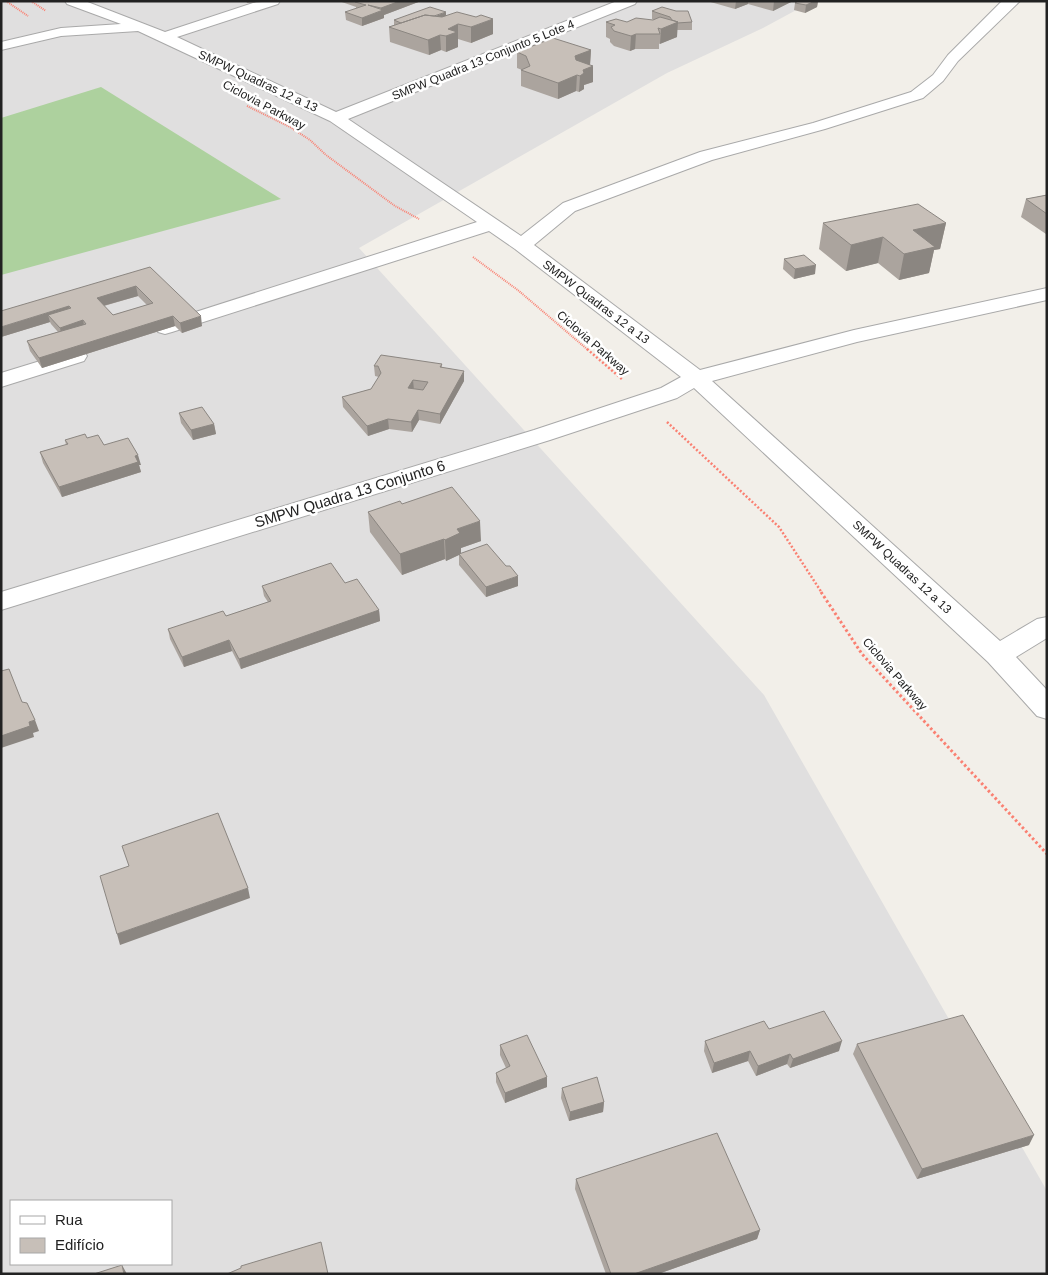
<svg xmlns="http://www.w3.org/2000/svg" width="1048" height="1275" viewBox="0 0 1048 1275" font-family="Arial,sans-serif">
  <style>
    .residential { fill: #e0dfdf; fill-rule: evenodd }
    .forest { fill: #add19e }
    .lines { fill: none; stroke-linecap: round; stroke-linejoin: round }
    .minor-casing { stroke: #a9a9a9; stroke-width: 2 }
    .path-far2 { stroke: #fa8072; stroke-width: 2; stroke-dasharray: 1 1; stroke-linecap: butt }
    .path-far1 { stroke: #fa8072; stroke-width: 2.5; stroke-dasharray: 2 2; stroke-linecap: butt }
    .path { stroke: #fa8072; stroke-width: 3; stroke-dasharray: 2.5 2.5; stroke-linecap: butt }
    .minor { fill: #fff; fill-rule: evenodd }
    .wall { fill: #aba49e; fill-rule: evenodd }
    .shaded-wall { fill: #8b8681 }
    .building { fill: #c7bfb8; stroke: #8b8681; fill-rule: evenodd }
    .labels { text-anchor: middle; stroke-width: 5; stroke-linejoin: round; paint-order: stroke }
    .far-street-label { font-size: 12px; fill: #222; stroke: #fff }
    .street-label { font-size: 15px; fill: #222; stroke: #fff }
  </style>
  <rect width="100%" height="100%" fill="#f2efe9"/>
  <path class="residential" d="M1,1h812l-50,27 -96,45 -308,175 405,447 283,496v83h-1046zM11,1201h160v63h-160z"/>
  <path class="forest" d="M101,87l180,112 -280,76v-157z"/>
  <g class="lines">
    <g class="minor-casing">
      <path id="minor" d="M65,1h20l80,31 94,-31h21l-2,3 -101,33 159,75 281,-111h20l-2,3 -287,115 173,117 42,-33 137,-51 113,-29 98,-31 22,-17 15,-20 54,-54h18l-62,60 -15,20 -20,17 -98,31 -113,31 -137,51 -41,34 166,125 154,-40 193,-42v12l-190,42 -145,39 288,260 37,-22 10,-2v21l-31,19 31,33v29l-10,-3 -49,-54 -294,-274 -17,10 -127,42 -549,170v-18l533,-162 127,-42 20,-11 -166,-128 -26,-18 -317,101 -7,2 -7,-2 -3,-4 3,-4 319,-102 -147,-101 -192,-90 -77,5 -60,14v-8l60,-14 60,-4 -54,-20z
        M76,350l8,1 3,5 -3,5 -83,26v-14z"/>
    </g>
    <path class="path-far2" d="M6,1l22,15
      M31,1l15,10
      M247,106l43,21 20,13 16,15 69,51 24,13
      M473,257l46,34 69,59"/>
    <path class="path-far1" d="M587,349l36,31
      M667,422l112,105 43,66"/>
    <path class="path" d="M821,592l41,62 185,200"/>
    <use href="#minor" class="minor"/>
  </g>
  <path class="wall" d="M246,1h16v1l-15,1z
    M339,1h82l-37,14v3l-22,8 -16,-6 -1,-8 11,-3v-2z
    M707,1h86l-20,10 -25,-7 -13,5z
    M798,1h20l-1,6 -12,6 -11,-3 1,-7z
    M652,11l40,11v8h-15v7l-18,7v5h-24l-5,2 -16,-5 -4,-4v-3l-4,-2v-15h21l26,-2h1l-2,-1z
    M446,16l47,18 -22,9 -13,-4v8l-12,5 -5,-2 -12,5 -39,-13 -1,-15 5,-2v-5z
    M591,50l-1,15 3,17 -9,3v4l-5,3 -3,-1 -18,8 -37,-13v-16h1l-5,-2v-16z
    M1047,195v39h-1l-25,-17 5,-18z
    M823,223h123l-6,26 -6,1 -5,23 -30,7 -21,-17 -32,8 -27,-22z
    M784,259l31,15 -21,5 -11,-10z
    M150,267l52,59 -20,7 -7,-7 -133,42 -12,-17 -3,-10 31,-9 -7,-8 -1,-2 -49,15zM138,296l9,9 -34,10 -9,-9z
    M442,364v4l22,13 -24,43 -21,-4 -7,12 -23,-3 -21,7 -25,-29 -1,-10 29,-8 8,-12 -4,-1 -1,-10z
    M179,413l35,11 2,10 -23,6 -12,-17z
    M87,438l17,7 37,20h-2l2,7 -79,25 -19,-34 -3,-11 26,-7 -1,-5z
    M402,504l79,37 -20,7v5l57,33 -32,11 -27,-32v-10l-13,6 -1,-2 -43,16 -32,-43 -2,-20z
    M345,583l34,27 1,11 -139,48 -9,-18 -48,16 -14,-28 -2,-10 58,-13 42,-14 -4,-6 -2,-10z
    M769,1029l70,22 -49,17 -3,-4 -31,12 -8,-15 -36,12 -8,-22 1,-10z
    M857,1044l172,101 -112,34 -64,-125z
    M500,1045l47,32v10l-42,16 -9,-21v-9l10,-5 -6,-13z
    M562,1088l42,14 -1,10 -34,9 -8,-23z
    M576,1179l184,51 -3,9 -99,35h-52l-31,-85z"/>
  <path class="shaded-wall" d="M400,1h21l-37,14v3l-22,8v-8l19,-7v-3z
    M736,1h12v3l-13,5z
    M774,1h19l-20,10z
    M815,1h3l-1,6 -12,6 1,-8z
    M446,12v8l-37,6z
    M493,19v15l-22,9v-16z
    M678,22l-1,15 -17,7 1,-15z
    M458,24v23l-12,5v-16l2,-7z
    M636,34l-1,15 -5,2 1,-15z
    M440,35l1,15 -12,5 -1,-15z
    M591,50l-1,15 -16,7 1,-16z
    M593,66v16l-9,3v4l-5,3 1,-16 3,-6z
    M577,75l-1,16 -18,8v-16z
    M946,223l-6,26 -6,1 -5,23 -30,7 5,-26 9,-24z
    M883,237l-5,26 -32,8 5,-26z
    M816,265l-1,9 -21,5 1,-10z
    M136,286l2,10 -39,11 -2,-9z
    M69,306l3,10 -24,-1 2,7 -49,15v-10z
    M173,316l2,10 -133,42 -3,-10z
    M201,316l1,10 -20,7 -2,-10z
    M83,320l2,10 -23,7 -2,-9z
    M464,371v10l-24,43v-10z
    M413,380l1,10 -6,-2z
    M418,410l1,10 -7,12 -1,-10z
    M388,419l1,10 -21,7 -1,-10z
    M214,424l2,10 -23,6 -2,-10z
    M138,455l3,10h-2l2,7 -79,25 -3,-10z
    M480,521l1,20 -20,7v6l-15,7 -1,-21 12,-11z
    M444,539l1,20 -43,16 -2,-21z
    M518,576v10l-32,11v-10z
    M379,610l1,11 -139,48 -2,-10z
    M229,640l3,11 -48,16 -2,-10z
    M35,720l4,11 -6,2 1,4 -33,11v-12l28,-14z
    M248,888l2,10 -130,47 -3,-11z
    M842,1041l-3,10 -49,17 3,-9z
    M750,1051l-2,10 -36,12 2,-10z
    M790,1054l-3,10 -31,12 2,-10z
    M547,1077v10l-42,16v-10z
    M604,1102l-1,10 -34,9 1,-9z
    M1034,1135l-5,10 -112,34 5,-10z
    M760,1230l-3,9 -99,35h-24z
    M122,1265l5,9h-3z"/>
  <path class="building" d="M358,1h42l-19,7 -13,-3 15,5 -21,8 -17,-6 21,-7 -11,-3z
    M798,1h17l-9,4 -11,-2z
    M430,7l16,5 -12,4 -9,-1 -24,8 -7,-3z
    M662,7l14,4h12l4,11 -15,1 1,-1 -6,-2 -2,-3 -18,-6z
    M457,12l19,5 5,-2 12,4 -22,8 -13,-3 -10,5 9,3 -11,4 -6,-1 -12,5 -39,-13 36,-12 17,2z
    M660,17l18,5 -17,7 -3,-1 2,6h-24l-5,2 -17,-5 -3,-4 4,-2 -9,-3 10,-3 11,3 9,-4 17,2z
    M553,38l38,12 -16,6 1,4 17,6 -10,4 1,3 -4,3 -3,-1 -19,8 -37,-13 9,-4 -4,-10 -9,-4z
    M1047,195v19l-21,-15z
    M918,204l28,19 -33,7 22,17 -31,7 -21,-17 -32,8 -28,-22z
    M804,255l12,10 -21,4 -11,-10z
    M150,267l51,49 -21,7 -7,-7 -134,42 -12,-17 59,-17 -3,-4 -23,8 -12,-13 23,-7 -2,-2 -68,21v-16zM136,286l17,17 -40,12 -16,-17z
    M381,355l61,9 -2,3 24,4 -24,43 -22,-4 -7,12 -23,-3 -21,7 -25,-29 29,-8 10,-16 -3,-7h-4zM413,380l15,2 -5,8 -15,-2z
    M202,407l12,17 -23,6 -12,-17z
    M85,434l2,4 11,-3 6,10 24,-7 10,17 -3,1 3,6 -79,25 -19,-35 28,-8 -3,-4z
    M452,487l28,34 -23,8 3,4 -15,7 -1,-1 -44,15 -32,-42 32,-11 2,3z
    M487,544l19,22h4l8,10 -32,11 -27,-33z
    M331,563l14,20 12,-4 22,31 -140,49 -10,-19 -47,17 -14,-28 55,-18 3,5 45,-15 -9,-15z
    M9,669l13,33 5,1 8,17 -6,2 1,4 -29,10v-65z
    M218,813l30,75 -131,46 -17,-58 29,-10 -7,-20z
    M824,1011l18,30 -49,18 -3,-5 -32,12 -8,-15 -36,12 -9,-22 59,-20 5,8z
    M963,1015l71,120 -112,34 -65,-125z
    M527,1035l20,42 -42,16 -9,-20 14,-7 -10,-21z
    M597,1077l7,25 -34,10 -8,-24z
    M717,1133l43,97 -126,44h-23l-35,-95z
    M321,1242l7,32h-101l14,-6v-2z
    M122,1265l2,9h-30z"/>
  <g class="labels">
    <g class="far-street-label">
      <text transform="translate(483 60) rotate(-22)" y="4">SMPW Quadra 13 Conjunto 5 Lote 4</text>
      <text transform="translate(258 81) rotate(25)" y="4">SMPW Quadras 12 a 13</text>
      <text transform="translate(264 105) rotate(28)" y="4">Ciclovia Parkway</text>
      <text transform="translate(596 302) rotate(37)" y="4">SMPW Quadras 12 a 13</text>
      <text transform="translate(593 343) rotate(41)" y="4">Ciclovia Parkway</text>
      <text transform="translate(902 567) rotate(43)" y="4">SMPW Quadras 12 a 13</text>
      <text transform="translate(895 674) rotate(49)" y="4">Ciclovia Parkway</text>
    </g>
    <g class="street-label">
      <text transform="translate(350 494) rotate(-17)" y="5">SMPW Quadra 13 Conjunto 6</text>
    </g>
  </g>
  <rect width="1048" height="1275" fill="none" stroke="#222222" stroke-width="5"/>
  <rect x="10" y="1200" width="162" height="65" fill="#ffffff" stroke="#a7a7a7"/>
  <rect x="20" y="1216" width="25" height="8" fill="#ffffff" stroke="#a7a7a7"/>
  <text x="55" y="1225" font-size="15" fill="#222222">Rua</text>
  <rect x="20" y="1238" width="25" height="15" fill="#c7bfb8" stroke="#a7a7a7"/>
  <text x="55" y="1250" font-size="15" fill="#222222">Edifício</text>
</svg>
